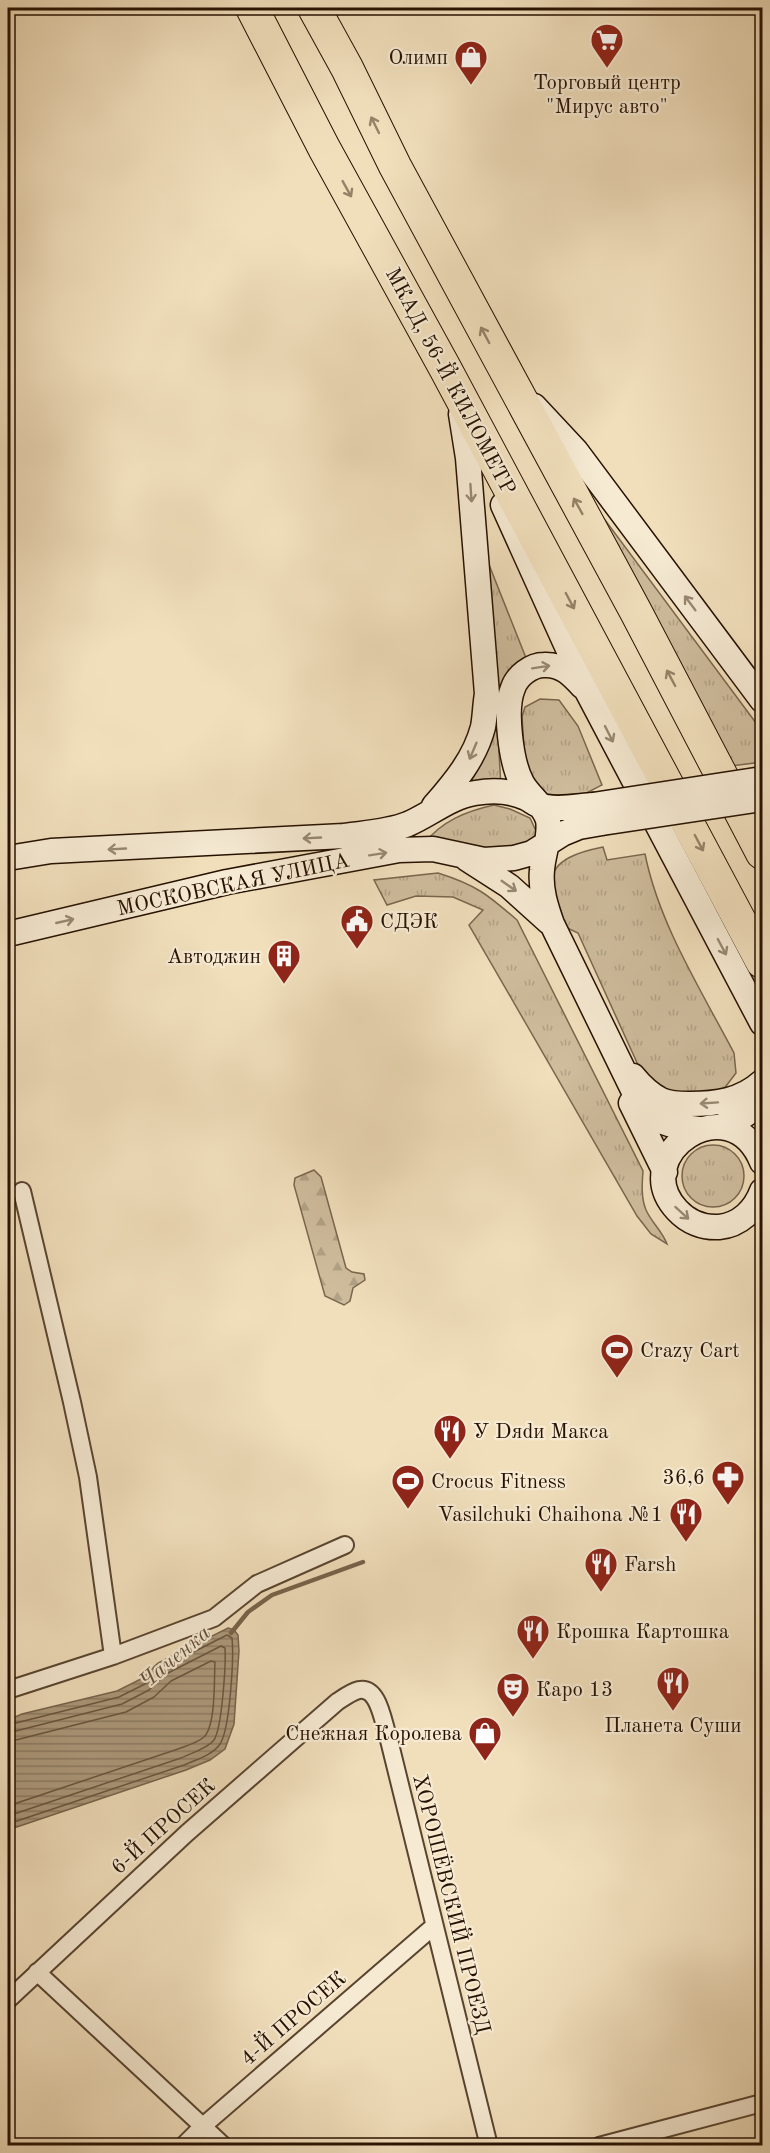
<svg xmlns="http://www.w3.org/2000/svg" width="770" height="2153" viewBox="0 0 770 2153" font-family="'Old Standard TT',serif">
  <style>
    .grass { fill: url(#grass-tufts); stroke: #7a664e; stroke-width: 1.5 }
    .forest { fill: url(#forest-firs); stroke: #7a664e; stroke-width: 1.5 }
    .water { fill: url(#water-rules); stroke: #76634b; stroke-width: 1.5 }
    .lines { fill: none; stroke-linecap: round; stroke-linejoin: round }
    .shore { stroke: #69553e; stroke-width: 1.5 }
    .stream { stroke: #76634b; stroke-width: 4.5 }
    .street-casing { stroke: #594430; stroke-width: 20 }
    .secondary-casing { stroke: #261101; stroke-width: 27 }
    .highway-casing { stroke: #261101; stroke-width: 34 }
    .street { stroke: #f6ead3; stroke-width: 16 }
    .secondary { stroke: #f6ead3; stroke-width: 24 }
    .highway { stroke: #f1dfbc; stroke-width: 32 }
    .secondary-bridge-casing { stroke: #261101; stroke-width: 27; stroke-linecap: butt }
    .secondary-bridge { stroke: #f6ead3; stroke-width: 24 }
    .oneway { stroke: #968268 }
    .oneway2 { stroke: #988874 }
    .labels { text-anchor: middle; stroke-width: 4.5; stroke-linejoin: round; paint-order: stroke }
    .poi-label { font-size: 21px; fill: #261101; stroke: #f6ead3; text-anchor: start }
    .street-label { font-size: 21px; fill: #261101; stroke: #f6ead3 }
    .water-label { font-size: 22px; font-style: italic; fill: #624e38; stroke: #f6ead3 }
  </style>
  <defs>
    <pattern id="grass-tufts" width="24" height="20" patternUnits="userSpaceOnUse" patternTransform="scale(1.5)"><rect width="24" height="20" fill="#cebc9c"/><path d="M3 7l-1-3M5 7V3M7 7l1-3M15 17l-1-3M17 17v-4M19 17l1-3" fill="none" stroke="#b1a185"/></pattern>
    <pattern id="forest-firs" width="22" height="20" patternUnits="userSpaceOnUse" patternTransform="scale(1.5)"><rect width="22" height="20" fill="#cebc9c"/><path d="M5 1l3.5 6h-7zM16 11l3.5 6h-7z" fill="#b1a185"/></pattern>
    <pattern id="water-rules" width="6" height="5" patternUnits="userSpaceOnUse" patternTransform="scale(1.5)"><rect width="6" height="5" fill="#ac997c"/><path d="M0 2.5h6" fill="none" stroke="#8c7b63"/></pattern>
  </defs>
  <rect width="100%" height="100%" fill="#f1dfbc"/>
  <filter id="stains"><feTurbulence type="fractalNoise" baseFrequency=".00333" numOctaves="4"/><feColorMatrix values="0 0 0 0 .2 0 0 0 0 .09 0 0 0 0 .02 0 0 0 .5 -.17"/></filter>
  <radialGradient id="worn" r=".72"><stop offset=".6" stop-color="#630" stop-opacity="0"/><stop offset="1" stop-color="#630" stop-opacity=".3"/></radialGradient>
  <path class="grass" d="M585,493l177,238v31l-31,4z
    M480,542l48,121 -27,21 -5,18 5,84 -44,6 26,-47z
    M540,699l19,1 19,26 24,59 -31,16 -26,-5 -19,-20 -4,-59 3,-10z
    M494,805l16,4 20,9 7,15 -9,12 -25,8 -79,-9c17,-23 43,-33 70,-39z
    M603,847l4,13 38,-6c14,70 56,136 89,199l2,20 -13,17 -31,6 -31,-3 -17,-15 -66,-145 -15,-7c-2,-13 -9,-27 -11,-41 -3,-26 31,-34 51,-38z
    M438,873c38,12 49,21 79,47l126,251c-1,13 -2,27 3,39 6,13 16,21 21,34l-16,-10 -14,-18 -168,-291 14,-15 -30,-13 -37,-1 -29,9 -13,-25z
    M682 1176a31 31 0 1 1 62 0a31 31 0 1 1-62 0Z"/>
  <path class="forest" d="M314,1170l7,7 25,91 6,4 12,2 1,6 -12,8 -3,13 -6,4 -19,-9 -31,-111 1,-7z"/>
  <path class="water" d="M228,1628l6,2 4,5 1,16 -5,73 -9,25 -15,11 -24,10 -178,60v-110l14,-6 95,-23 24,-12 17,-16z"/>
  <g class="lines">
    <path class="shore" d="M8,1725l111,-28 26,-13 17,-16 65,-33 5,3c2,19 -2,91 -12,106 -7,11 -25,16 -36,21l-176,59
      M8,1733l114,-29 27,-14 17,-16 55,-28 4,2c1,16 -3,80 -11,92 -7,9 -23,13 -33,18l-173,58
      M8,1742l118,-30 28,-15 17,-16 40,-20 4,1c-1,17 1,63 -11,75 -7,6 -18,9 -26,12l-170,57"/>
    <path class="stream" d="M231,1633l17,-21 24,-17 91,-33"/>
    <g class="street-casing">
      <path id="street" d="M22,1191l50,211 16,75 25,179
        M8,1690l105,-34 101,-38 43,-34 88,-39
        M37,1972l187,174
        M8,2000l179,-167 150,-131c6,-4 14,-10 22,-12 20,-4 24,33 29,46l101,410
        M183,2146l20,-20 231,-200
        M599,2146l163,-43"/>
    </g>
    <g class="secondary-casing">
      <path id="secondary" d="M534,406l42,45 186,249
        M503,505l85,188 174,330
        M583,687c-11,-12 -21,-23 -39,-22 -13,0 -27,11 -31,23 -9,21 -2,75 9,95 7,13 22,22 26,37 3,16 -5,34 -6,50 -2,19 4,37 10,54l86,176c19,25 32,26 62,29
        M434,806c21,-24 41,-48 49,-79 2,-10 2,-22 4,-33l-19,-236 -7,-44
        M8,858l43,-7 293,-15c21,-3 44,-4 64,-12 23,-10 42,-27 67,-31 17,-3 36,-2 51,5 4,2 8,5 12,7 16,6 39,1 55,0
        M467,859l42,27 40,36
        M8,934l219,-52 172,-32 34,-1 51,11 30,-2 18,-5 30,-19 17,-7 23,-4
        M633,1076c8,10 16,18 28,24 9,4 18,4 28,4 27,0 52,-3 73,-22
        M631,1103l34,69
        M719,1127c17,-7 33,-13 43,-28
        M762,1162c-32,-79 -136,-7 -85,48 11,12 26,18 42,17 21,-2 36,-17 43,-36"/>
    </g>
    <g class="highway-casing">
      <path id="highway" d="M252,8l72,140 121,220 317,594
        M314,8l33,60 48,98 241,446 126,241"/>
    </g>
    <use href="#street" class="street"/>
    <use href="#secondary" class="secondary"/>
    <use href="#highway" class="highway"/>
    <g class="secondary-bridge-casing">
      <path id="secondary-bridge" d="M593,805l169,-26
        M602,823l160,-24"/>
    </g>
    <use href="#secondary-bridge" class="secondary-bridge"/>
  </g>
  <defs><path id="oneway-shaft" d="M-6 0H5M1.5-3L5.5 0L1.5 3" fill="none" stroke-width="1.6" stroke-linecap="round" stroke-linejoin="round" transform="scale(1.5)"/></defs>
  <g class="oneway">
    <use href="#oneway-shaft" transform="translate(375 125) rotate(-116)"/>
    <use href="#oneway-shaft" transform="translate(347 189) rotate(61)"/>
    <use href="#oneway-shaft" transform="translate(485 335) rotate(-118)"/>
    <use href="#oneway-shaft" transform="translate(578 506) rotate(-119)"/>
    <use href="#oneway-shaft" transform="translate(570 601) rotate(62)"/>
    <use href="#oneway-shaft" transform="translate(671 678) rotate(-118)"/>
    <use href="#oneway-shaft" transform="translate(699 843) rotate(62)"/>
  </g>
  <g class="oneway2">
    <use href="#oneway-shaft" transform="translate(471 493) rotate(86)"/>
    <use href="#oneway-shaft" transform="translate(690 603) rotate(-127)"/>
    <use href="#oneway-shaft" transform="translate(541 667) rotate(-9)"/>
    <use href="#oneway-shaft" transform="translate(609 734) rotate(63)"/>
    <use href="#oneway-shaft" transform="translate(473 751) rotate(113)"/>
    <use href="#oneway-shaft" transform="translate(312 838) rotate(177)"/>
    <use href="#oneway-shaft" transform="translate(117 849) rotate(177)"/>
    <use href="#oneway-shaft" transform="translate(378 854) rotate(-9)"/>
    <use href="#oneway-shaft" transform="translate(509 886) rotate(35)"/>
    <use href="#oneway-shaft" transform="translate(65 921) rotate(-13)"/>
    <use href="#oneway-shaft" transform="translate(722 947) rotate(62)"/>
    <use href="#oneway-shaft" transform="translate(709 1103) rotate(176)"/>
    <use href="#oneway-shaft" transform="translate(682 1213) rotate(42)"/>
  </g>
  <defs>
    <g id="supermarket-pin" transform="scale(1.725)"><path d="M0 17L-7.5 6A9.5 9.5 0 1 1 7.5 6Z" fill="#8f2418" stroke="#f6ead3"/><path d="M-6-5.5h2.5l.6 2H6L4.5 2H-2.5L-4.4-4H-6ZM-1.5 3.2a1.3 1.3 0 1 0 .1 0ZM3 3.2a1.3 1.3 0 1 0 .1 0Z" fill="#fff"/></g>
    <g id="shop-pin" transform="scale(1.725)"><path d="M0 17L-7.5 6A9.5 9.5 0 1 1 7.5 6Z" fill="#8f2418" stroke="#f6ead3"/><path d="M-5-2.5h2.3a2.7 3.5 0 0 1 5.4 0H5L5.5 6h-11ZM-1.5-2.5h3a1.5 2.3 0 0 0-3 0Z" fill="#fff"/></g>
    <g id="civic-pin" transform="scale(1.725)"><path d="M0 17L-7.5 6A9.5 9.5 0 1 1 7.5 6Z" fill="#8f2418" stroke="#f6ead3"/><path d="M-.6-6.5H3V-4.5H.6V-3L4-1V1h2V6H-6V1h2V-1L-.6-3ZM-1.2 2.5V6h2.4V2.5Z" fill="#fff"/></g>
    <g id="building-pin" transform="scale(1.725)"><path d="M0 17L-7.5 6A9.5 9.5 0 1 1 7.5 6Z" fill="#8f2418" stroke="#f6ead3"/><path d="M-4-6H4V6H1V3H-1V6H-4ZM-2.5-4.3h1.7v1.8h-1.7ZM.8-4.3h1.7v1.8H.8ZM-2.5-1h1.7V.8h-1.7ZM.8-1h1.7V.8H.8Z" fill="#fff"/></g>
    <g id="stadium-pin" transform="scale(1.725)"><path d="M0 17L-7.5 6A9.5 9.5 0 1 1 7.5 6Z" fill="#8f2418" stroke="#f6ead3"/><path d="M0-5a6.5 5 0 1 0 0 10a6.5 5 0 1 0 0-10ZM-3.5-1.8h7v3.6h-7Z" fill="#fff"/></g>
    <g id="restaurant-pin" transform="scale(1.725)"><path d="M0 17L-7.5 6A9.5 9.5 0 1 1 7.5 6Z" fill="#8f2418" stroke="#f6ead3"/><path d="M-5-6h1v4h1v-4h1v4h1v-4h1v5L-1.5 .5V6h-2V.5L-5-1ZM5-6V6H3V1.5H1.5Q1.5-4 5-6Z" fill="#fff"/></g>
    <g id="pharmacy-pin" transform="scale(1.725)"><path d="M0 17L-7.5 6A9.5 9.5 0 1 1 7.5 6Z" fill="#8f2418" stroke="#f6ead3"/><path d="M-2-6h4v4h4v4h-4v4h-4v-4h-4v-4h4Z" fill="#fff"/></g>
    <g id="theatre-pin" transform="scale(1.725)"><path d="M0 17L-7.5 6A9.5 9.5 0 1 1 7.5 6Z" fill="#8f2418" stroke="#f6ead3"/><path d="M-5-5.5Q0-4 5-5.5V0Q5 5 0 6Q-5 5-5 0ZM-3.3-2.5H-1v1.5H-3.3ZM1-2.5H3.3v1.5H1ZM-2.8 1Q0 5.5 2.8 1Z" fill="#fff"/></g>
  </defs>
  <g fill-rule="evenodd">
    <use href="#supermarket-pin" x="607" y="40"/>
    <use href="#shop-pin" x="471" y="57"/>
    <use href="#civic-pin" x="357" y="921"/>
    <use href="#building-pin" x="284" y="956"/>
    <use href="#stadium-pin" x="617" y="1350"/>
    <use href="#restaurant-pin" x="450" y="1431"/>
    <use href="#pharmacy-pin" x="728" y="1477"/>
    <use href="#stadium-pin" x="408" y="1481"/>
    <use href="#restaurant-pin" x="686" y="1514"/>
    <use href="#restaurant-pin" x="601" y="1564"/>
    <use href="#restaurant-pin" x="533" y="1631"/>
    <use href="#restaurant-pin" x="673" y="1683"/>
    <use href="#theatre-pin" x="513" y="1689"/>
    <use href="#shop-pin" x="485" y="1733"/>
  </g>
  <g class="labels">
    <g class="poi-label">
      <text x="448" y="64" text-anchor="end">Олимп</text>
      <text x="607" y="89" text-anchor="middle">Торговый центр<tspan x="607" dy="24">"Мирус авто"</tspan></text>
      <text x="380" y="928">СДЭК</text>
      <text x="261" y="963" text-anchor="end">Автоджин</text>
      <text x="640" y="1357">Crazy Cart</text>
      <text x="473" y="1438">У Dяdи Макса</text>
      <text x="705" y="1484" text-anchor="end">36,6</text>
      <text x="431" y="1488">Crocus Fitness</text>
      <text x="663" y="1521" text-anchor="end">Vasilchuki Chaihona №1</text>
      <text x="624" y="1571">Farsh</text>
      <text x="556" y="1638">Крошка Картошка</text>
      <text x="536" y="1696">Каро 13</text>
      <text x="673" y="1732" text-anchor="middle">Планета Суши</text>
      <text x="462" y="1740" text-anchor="end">Снежная Королева</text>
    </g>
    <g class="street-label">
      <text transform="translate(451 381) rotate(62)" y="7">МКАД, 56-Й КИЛОМЕТР</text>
      <text transform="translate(233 884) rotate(-12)" y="7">МОСКОВСКАЯ УЛИЦА</text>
      <text transform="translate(163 1826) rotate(-42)" y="7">6-Й ПРОСЕК</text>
      <text transform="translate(452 1904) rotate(76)" y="7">ХОРОШЁВСКИЙ ПРОЕЗД</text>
      <text transform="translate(293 2018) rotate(-41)" y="7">4-Й ПРОСЕК</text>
    </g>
    <g class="water-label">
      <text transform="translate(174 1656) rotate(-40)" y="8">Чаченка</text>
    </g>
  </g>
  <rect width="770" height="2153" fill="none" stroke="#f1dfbc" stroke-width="30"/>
  <rect x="9" y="9" width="752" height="2135" fill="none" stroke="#261101" stroke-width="3"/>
  <rect x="15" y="15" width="740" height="2123" fill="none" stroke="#261101" stroke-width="1.5"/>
  <rect width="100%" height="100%" filter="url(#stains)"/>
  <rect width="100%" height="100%" fill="url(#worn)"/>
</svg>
